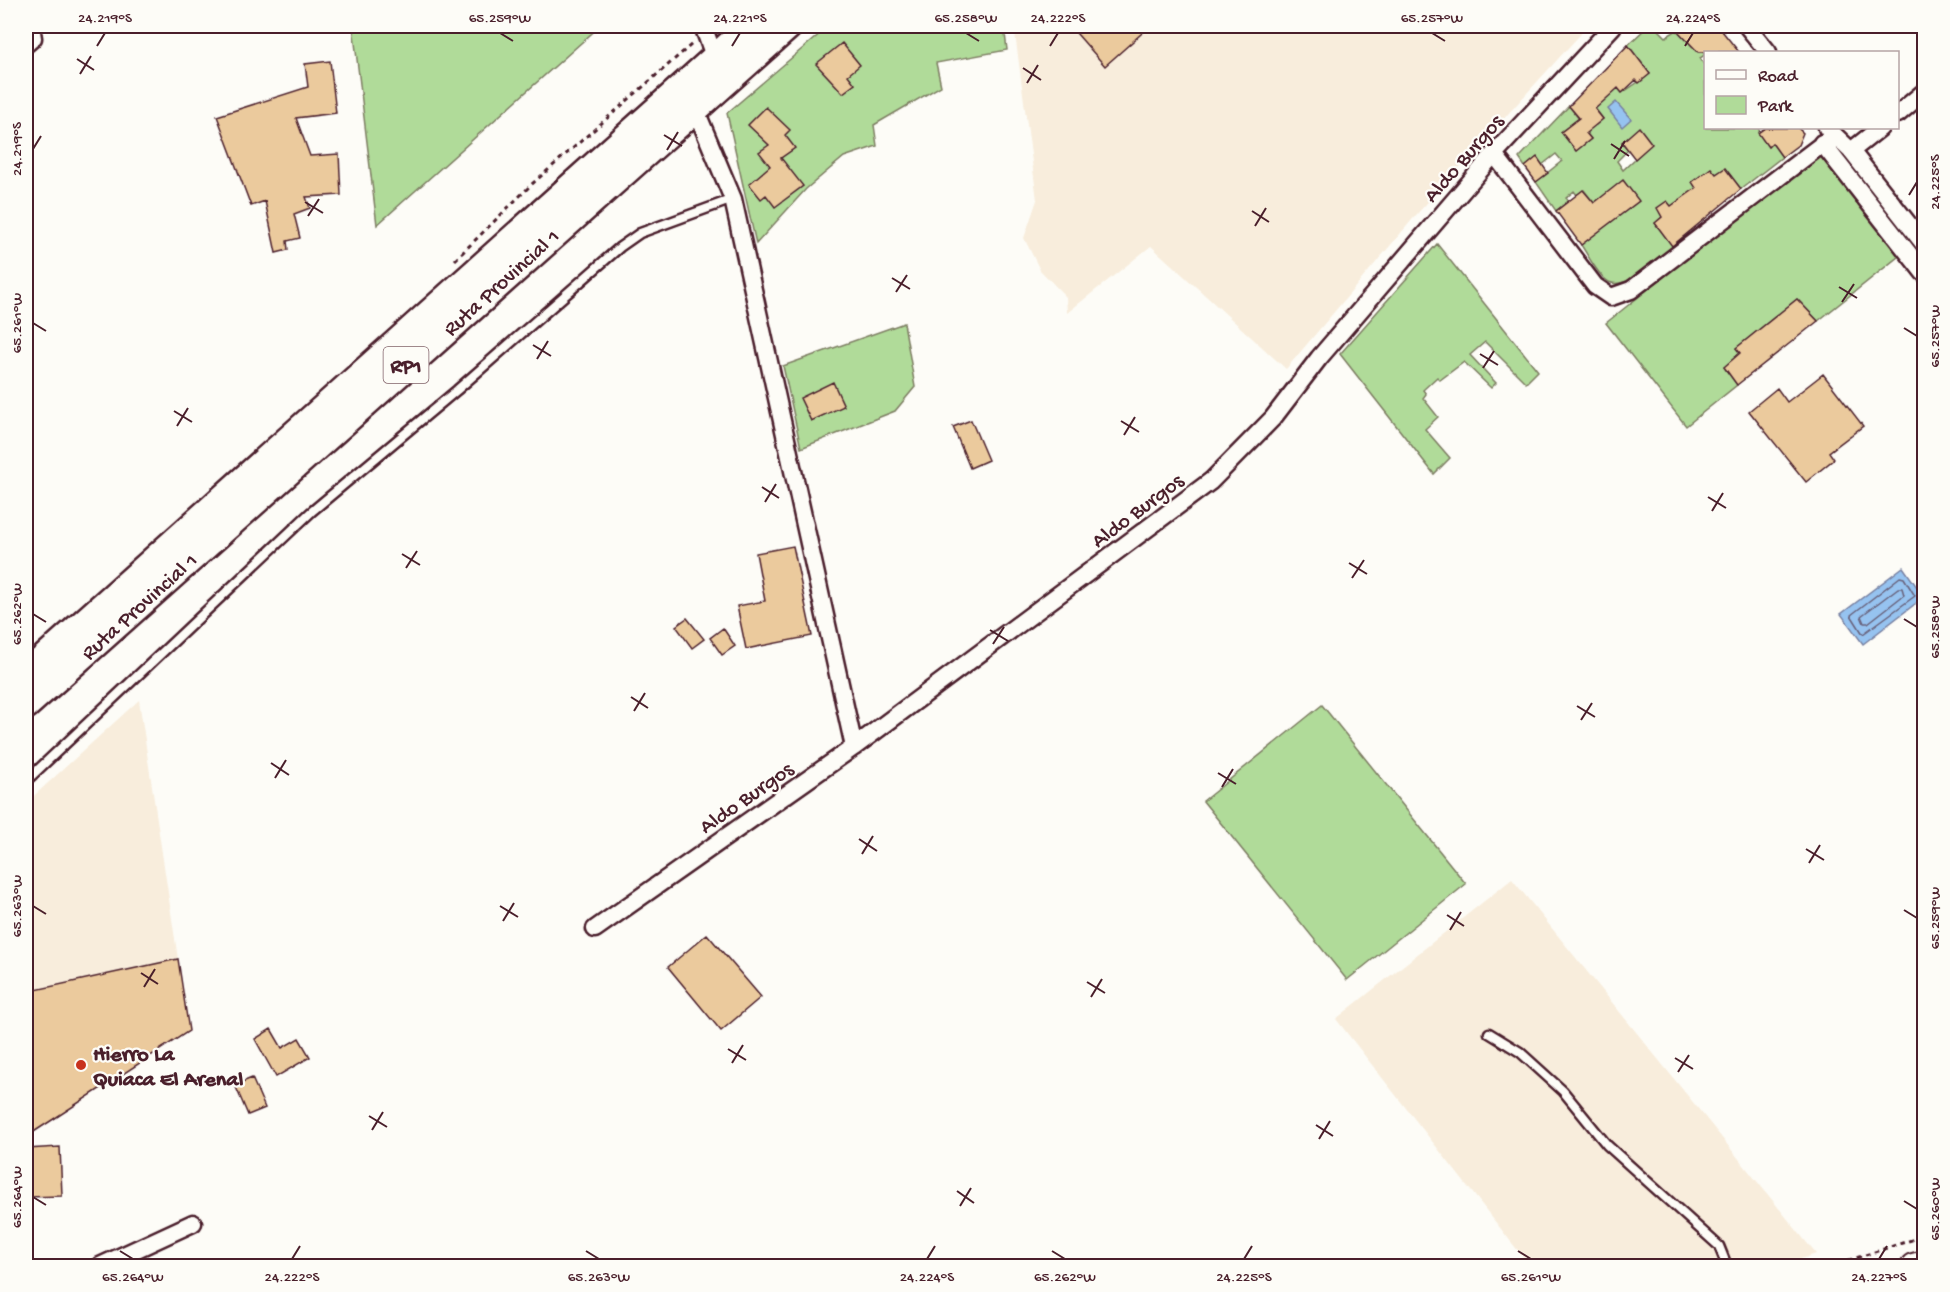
<svg xmlns="http://www.w3.org/2000/svg" width="1950" height="1292" viewBox="0 0 1950 1292" font-family="'Gochi Hand',sans-serif">
  <style>
    .built { fill: #f8eddc }
    .green { fill: #b0db99; stroke: #7d7d62; stroke-width: 1.5; fill-rule: evenodd }
    .water { fill: #96c3f0; stroke: #7881a1; stroke-width: 1.5 }
    .lines { fill: none; stroke-linecap: round; stroke-linejoin: round }
    .shore { stroke: #68617a; stroke-width: 1.5 }
    .building { fill: #ebca9d; stroke: #4a1f2b; stroke-width: 1.5 }
    .lane-casing { stroke: #4a1f2b; stroke-width: 13 }
    .street-casing { stroke: #4a1f2b; stroke-width: 21 }
    .secondary-casing { stroke: #4a1f2b; stroke-width: 28 }
    .primary-casing { stroke: #4a1f2b; stroke-width: 32 }
    .path { stroke: #4a1f2b; stroke-width: 3; stroke-dasharray: 4.5 4.5; stroke-linecap: butt }
    .lane { stroke: #fdfcf7; stroke-width: 8 }
    .street { stroke: #fdfcf7; stroke-width: 16 }
    .secondary { stroke: #fdfcf7; stroke-width: 24 }
    .primary { stroke: #fdfcf7; stroke-width: 27 }
    .ticks { fill: none; stroke: #4a1f2b; stroke-width: 2 }
    .poi-dot { fill: #c8321e; stroke: #fdfcf7; stroke-width: 2 }
    .labels { text-anchor: middle; stroke-width: 4.5; stroke-linejoin: round; paint-order: stroke }
    .shield { fill: #fdfcf7; stroke: #806168; stroke-width: 1.5 }
    .shield-label { font-size: 21px; font-weight: bold; fill: #4a1f2b }
    .street-label { font-size: 22px; fill: #4a1f2b; stroke: #fdfcf7 }
    .poi-label { font-size: 22px; font-weight: bold; fill: #4a1f2b; stroke: #fdfcf7; text-anchor: start }
    .neatline { fill: none; stroke: #4a1f2b; stroke-width: 2 }
    .ticks-label { font-size: 15px; text-anchor: middle; fill: #4a1f2b }
  </style>
  <rect width="100%" height="100%" fill="#fdfcf7"/>
  <filter id="ink" filterUnits="userSpaceOnUse"><feTurbulence type="fractalNoise" baseFrequency=".0167" numOctaves="2"/><feDisplacementMap in="SourceGraphic" scale="12" xChannelSelector="R" yChannelSelector="G"/><feConvolveMatrix kernelMatrix="1 2 1 2 8 2 1 2 1" color-interpolation-filters="sRGB"/></filter>
  <g filter="url(#ink)">
    <path class="built" d="M1014,26h574l-171,188 -131,155 -135,-123 -84,67 -1,-16 -26,-27 -16,-32 13,-38z
      M139,700l39,259 -152,33v-55l2,-2 -2,-16v-116z
      M1512,879l304,375 -35,12h-251l-194,-247z"/>
    <path class="green" d="M353,26h247l-223,199z
      M829,26h175l3,24 -71,13 5,23 -67,39 3,21 -33,11 -38,32 -50,55 -29,-131z
      M1648,26h7l11,11 11,-7 15,16 4,-4 9,13 -5,3 5,8 1,62h52l10,18 4,-3 10,14 -41,32 -16,-20 -9,5 -5,-5 -22,40 -8,-10 -10,7 -13,2 4,9 -7,6 18,23c-14,11 -46,45 -64,36 -11,-6 -21,-27 -28,-37l32,-25 -15,-20 -4,3 -10,-13 -7,5 -3,-4 -8,7 3,3 -13,10 -20,-29 26,-21 -6,-7 -14,11 -6,-7 -11,9 -6,-9 50,-52 16,21 11,-2 7,-6 -20,-27 35,-4 4,5 28,-19 -22,-29zM1577,120l14,19 -15,12 -15,-19zM1639,128l12,16 -28,26 -6,-9 11,-11 -6,-8z
      M1819,152l80,104 -81,65 -21,-22 -61,49 4,5 -16,14 13,18 -51,41 -80,-103z
      M1437,244l101,127 -12,12 -41,-41 -15,13 26,28 -5,5 -27,-26 -24,18 -3,-3 -14,13 3,4 -3,4 15,19 -13,12 25,29 -16,16 -94,-120z
      M904,323l11,64 -20,24 -94,37 -18,-82z
      M1322,705l144,179 -119,96 -144,-179z"/>
    <path class="water" d="M1616,102l15,17 -9,8 -14,-18z
      M1903,567l21,30 -61,47 -22,-30z"/>
    <g class="lines">
      <path class="shore" d="M1900,577l4,1 11,18 -52,38 -12,-19z
        M1898,588h4l2,7 -36,28h-4l-3,-7z"/>
    </g>
    <path class="building" d="M1070,26h80l-45,40z
      M1673,26h45l21,26h-41z
      M842,43l18,22 -12,10 7,9 -12,9 -27,-29z
      M1628,45l22,29 -11,9 -3,-3 -14,13 -4,-5 -23,21 8,10 -17,14 5,6 -15,12 -15,-19 18,-14 -10,-12z
      M330,61l6,52 -40,5 14,38 29,-2 2,41 -35,2 4,11 -16,6 6,24 -13,3 1,9 -12,3 -11,-52 -14,5 -34,-90 91,-29 -3,-23z
      M766,107l24,23 -5,5 10,13 -14,10 22,28 -28,21 -9,-12 -5,4 -12,-15 21,-18 -11,-14 10,-7 -21,-20z
      M1639,127l13,17 -17,15 -13,-17z
      M1765,128h33l5,5 -5,12 -16,12 -10,-14 -4,4 -10,-14z
      M1537,157l11,16 -12,9 -11,-15z
      M1711,168l5,6 9,-6 16,21 -69,57 -17,-23 7,-6 -5,-9 10,-7 4,5 25,-18 -4,-6z
      M1623,180l16,21 -58,44 -25,-34 27,-21 11,13z
      M1797,299l21,22 -81,64 -13,-18 16,-14 -4,-5z
      M1823,374l40,52 -34,26 5,7 -28,23 -57,-71 28,-23 10,14z
      M833,382l11,24 -33,15 -11,-23z
      M971,420l17,40 -18,8 -17,-41z
      M793,546l19,90 -66,13 -9,-43 28,-5 -9,-48z
      M687,618l17,21 -12,9 -16,-22z
      M723,628l12,18 -13,9 -12,-17z
      M707,934l54,63 -40,34 -53,-64z
      M178,959l11,72 -163,106v-145z
      M271,1029l11,19 17,-10 11,19 -34,20 -21,-38z
      M252,1078l13,30 -17,7 -13,-30z
      M60,1147l2,49 -35,1 -1,-48z"/>
    <g class="lines">
      <g class="lane-casing">
        <path id="lane" d="M26,781l285,-269 146,-122 163,-143 20,-14 93,-34
          M1489,1033l31,19 43,39 44,54 112,101 8,20"/>
      </g>
      <g class="street-casing">
        <path id="street" d="M703,26l14,38
          M1747,26l21,26
          M26,44l7,-6 -2,-12
          M692,101l41,98 121,548
          M1898,114l26,-22
          M1827,128l24,23 73,93
          M1822,143l102,130
          M1851,151l29,-23
          M1494,154l101,132 16,11 20,-7 202,-154
          M595,929l259,-182 357,-266 62,-63 46,-60 175,-204 119,-128
          M100,1266l93,-43"/>
      </g>
      <g class="secondary-casing">
        <path id="secondary" d="M1913,1266l11,-3"/>
      </g>
      <g class="primary-casing">
        <path id="primary" d="M26,675l725,-649
          M26,705l762,-679"/>
      </g>
      <path class="path" d="M455,260l77,-76 160,-140
        M1831,1266l93,-30"/>
      <use href="#lane" class="lane"/>
      <use href="#street" class="street"/>
      <use href="#secondary" class="secondary"/>
      <use href="#primary" class="primary"/>
    </g>
  </g>
  <path class="ticks" d="M500,33l13,8M966,33l13,8M1432,33l13,8M97,46l8,-13M732,46l8,-13M1050,46l8,-13M1685,46l8,-13M77,59l17,11M1023,68l18,12M80,74l11,-18M1027,83l11,-18M664,135l18,11M1611,144l18,12M33,149l8,-13M667,150l11,-18M1614,159l11,-18M1909,195l8,-13M305,202l18,11M1252,211l17,11M308,216l11,-17M1255,226l11,-18M892,278l18,11M1839,287l18,11M896,292l11,-17M1842,302l12,-18M33,323l13,8M1904,328l13,8M533,345l18,11M1480,354l18,11M537,359l11,-18M1483,368l11,-17M174,411l18,11M1121,421l18,11M177,426l11,-18M1124,435l11,-18M762,487l17,11M1708,497l18,11M765,502l11,-18M1712,511l11,-18M402,554l18,11M1349,563l18,11M406,568l11,-17M1352,578l12,-18M33,614l13,8M1904,619l13,8M990,630l18,11M993,644l11,-17M631,697l17,11M1577,706l18,11M634,711l11,-18M1581,720l11,-17M271,763l18,12M1218,773l18,11M275,778l11,-18M1222,787l11,-18M859,839l18,12M1806,849l18,11M862,854l11,-18M1809,863l11,-18M33,906l13,8M500,906l18,11M1904,910l13,8M1447,915l17,11M503,921l11,-18M1450,930l11,-18M141,973l17,11M1087,982l18,11M144,987l11,-18M1091,997l11,-18M728,1049l18,11M1675,1058l18,11M732,1063l11,-18M1678,1072l11,-17M369,1116l18,11M1316,1125l17,11M372,1130l11,-18M1319,1139l11,-18M957,1191l17,12M33,1197l13,8M1904,1201l13,8M960,1206l11,-18M120,1251l13,8M586,1251l13,8M1052,1251l13,8M1518,1251l13,8M292,1259l8,-13M927,1259l8,-13M1244,1259l8,-13M1879,1259l8,-13"/>
  <circle class="poi-dot" cx="81" cy="1065" r="6"/>
  <g class="labels">
    <rect class="shield" x="383.5" y="347" width="45" height="36" rx="4.5"/>
    <g class="shield-label">
      <text x="406" y="372">RP1</text>
    </g>
    <g class="street-label">
      <text transform="translate(1462 157) rotate(-49)" y="8">Aldo Burgos</text>
      <text transform="translate(500 281) rotate(-42)" y="8">Ruta Provincial 1</text>
      <text transform="translate(1136 509) rotate(-37)" y="8">Aldo Burgos</text>
      <text transform="translate(138 605) rotate(-42)" y="8">Ruta Provincial 1</text>
      <text transform="translate(745 796) rotate(-35)" y="8">Aldo Burgos</text>
    </g>
    <g class="poi-label">
      <text x="93" y="1060">Hierro La<tspan x="93" dy="25">Quiaca El Arenal</tspan></text>
    </g>
  </g>
  <rect width="1950" height="1292" fill="none" stroke="#fdfcf7" stroke-width="66"/>
  <rect x="1704" y="51" width="195" height="78" fill="#fdfcf7" stroke="#b5a4a5" stroke-width="1.5"/>
  <rect x="1716" y="70" width="30" height="9" fill="#fdfcf7" stroke="#b5a4a5" stroke-width="1.5"/>
  <text x="1758" y="81" font-size="18" fill="#4a1f2b">Road</text>
  <rect x="1716" y="96" width="30" height="18" fill="#b0db99" stroke="#b5a4a5" stroke-width="1.5"/>
  <text x="1758" y="111" font-size="18" fill="#4a1f2b">Park</text>
  <rect x="33" y="33" width="1884" height="1226" class="neatline"/>
  <g class="ticks-label">
    <text x="105" y="22">24.219°S</text>
    <text x="500" y="22">65.259°W</text>
    <text x="740" y="22">24.221°S</text>
    <text x="966" y="22">65.258°W</text>
    <text x="1058" y="22">24.222°S</text>
    <text x="1432" y="22">65.257°W</text>
    <text x="1693" y="22">24.224°S</text>
    <text transform="translate(16 149) rotate(-90)" y="5">24.219°S</text>
    <text transform="translate(1934 182) rotate(-90)" y="5">24.225°S</text>
    <text transform="translate(16 323) rotate(-90)" y="5">65.261°W</text>
    <text transform="translate(1934 336) rotate(-90)" y="5">65.257°W</text>
    <text transform="translate(16 614) rotate(-90)" y="5">65.262°W</text>
    <text transform="translate(1934 627) rotate(-90)" y="5">65.258°W</text>
    <text transform="translate(16 906) rotate(-90)" y="5">65.263°W</text>
    <text transform="translate(1934 918) rotate(-90)" y="5">65.259°W</text>
    <text transform="translate(16 1197) rotate(-90)" y="5">65.264°W</text>
    <text transform="translate(1934 1209) rotate(-90)" y="5">65.260°W</text>
    <text x="133" y="1281">65.264°W</text>
    <text x="292" y="1281">24.222°S</text>
    <text x="599" y="1281">65.263°W</text>
    <text x="927" y="1281">24.224°S</text>
    <text x="1065" y="1281">65.262°W</text>
    <text x="1244" y="1281">24.225°S</text>
    <text x="1531" y="1281">65.261°W</text>
    <text x="1879" y="1281">24.227°S</text>
  </g>
</svg>
